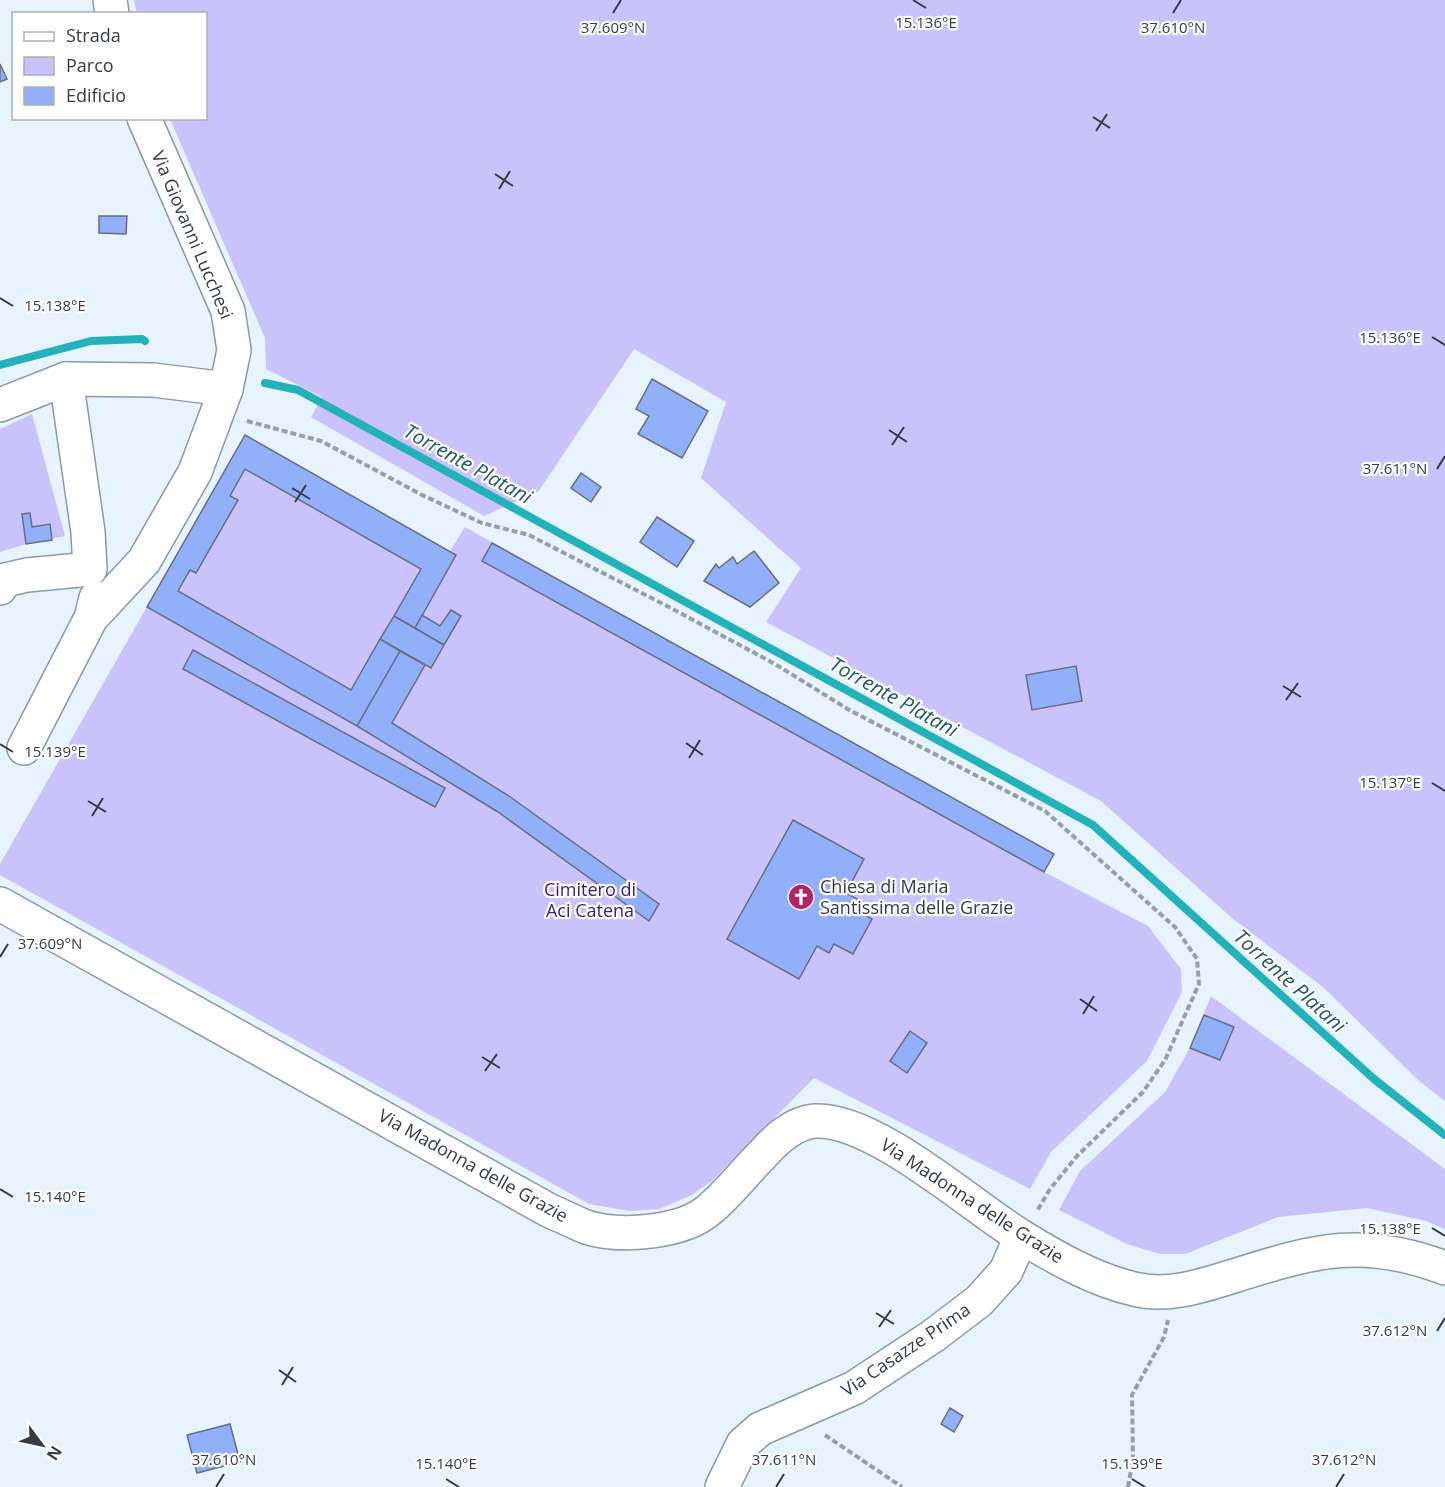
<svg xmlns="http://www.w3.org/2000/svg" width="1445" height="1487" viewBox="0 0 1445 1487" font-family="'Open Sans',sans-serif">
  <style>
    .green { fill: #cac2fb }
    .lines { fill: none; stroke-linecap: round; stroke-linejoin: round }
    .stream { stroke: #23b2b9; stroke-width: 8 }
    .building { fill: #92aff9; stroke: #676e80; stroke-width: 1.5 }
    .street-casing { stroke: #899aaa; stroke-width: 36 }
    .secondary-casing { stroke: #899aaa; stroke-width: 36 }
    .path { stroke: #97a0a9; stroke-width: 4; stroke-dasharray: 6 3; stroke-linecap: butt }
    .street { stroke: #fff; stroke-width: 33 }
    .secondary { stroke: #fff; stroke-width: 33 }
    .ticks { fill: none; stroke: #343b42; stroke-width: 2 }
    .labels { text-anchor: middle; stroke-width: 4.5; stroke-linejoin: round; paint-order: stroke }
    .street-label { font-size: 18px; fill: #343b42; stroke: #fefefe }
    .poi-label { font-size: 18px; fill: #343b42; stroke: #fefefe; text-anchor: start }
    .park-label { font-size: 18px; fill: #381c76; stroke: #fefefe }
    .water-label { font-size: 20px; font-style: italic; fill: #23595c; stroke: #fefefe }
    .ticks-label { font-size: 15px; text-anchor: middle; fill: #343b42; stroke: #fefefe; stroke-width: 4.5; stroke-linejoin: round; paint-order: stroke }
  </style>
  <rect width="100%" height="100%" fill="#e7f3fd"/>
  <path class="green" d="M134,0h1311v1101l-27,-21 -94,-92 -92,-70 -131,-117 -335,-179 35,-54 -100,-90 25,-76 -92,-53 -96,143 -54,24 -173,-99 11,-20 -56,-28 -1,-31 -95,-219 36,-1v-104l-69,-1z
    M32,414l33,122 -39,8 -26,8v-123z
    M245,435l205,116 15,-24 589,327 -10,18 104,54 33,43 1,23 -35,69 -96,91 -21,37 -216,-111 -102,103 -22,15 -31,13 -30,2 -40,-7 -589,-329v-11z
    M1211,996l234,173v60l-19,-8 -59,-13 -89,9 -93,37h-25l-33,-10 -68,-34 21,-39 85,-79 25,-44z"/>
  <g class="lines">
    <path class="stream" d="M0,365l91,-24 51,-2 3,2
      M265,383l33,7 795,435 281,254 71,56"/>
  </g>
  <path class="building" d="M0,64l7,15 -7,3z
    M99,216h28l-1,18 -27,-1z
    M652,379l56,32 -26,47 -44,-24 11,-18 -13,-7z
    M245,435l211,120 -41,73 -21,-12 27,-47 -176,-100 -15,27 8,4 -42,73 -6,-3 -12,21 173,99 29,-51 20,12 -43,75 -210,-119z
    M581,473l20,14 -10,15 -20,-14z
    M30,513l2,14 18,-3 2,16 -26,4 -4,-30z
    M657,517l37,24 -17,26 -37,-25z
    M492,543l562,311 -10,18 -562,-311z
    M754,551l25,32 -29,24 -46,-26 12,-17 3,4 14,-11 4,7z
    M451,610l10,6 -17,29 -29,-17 7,-13 18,11z
    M394,616l50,29 -13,23 -51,-29z
    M193,650l252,138 -10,19 -252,-138z
    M400,651l25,14 -33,58 117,73 150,108 -10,17 -151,-109 -141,-86z
    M1076,666l6,35 -50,9 -6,-35z
    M793,820l71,39 -18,34 13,7 -5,9 18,10 -19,35 -19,-10 -5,9 -12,-7 -18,33 -72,-40z
    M1204,1015l30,12 -14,33 -30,-12z
    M910,1031l17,12 -20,30 -17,-12z
    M950,1408l13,8 -9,16 -13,-8z
    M230,1424l10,38 -43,11 -10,-38z"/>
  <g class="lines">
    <g class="street-casing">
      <path id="street" d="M0,405l66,-26
        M91,618l53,-57 51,-89 31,-83
        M24,748l67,-130 5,-20
        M722,1487l21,-43 17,-15 94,-41 79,-52 46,-35 27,-30 15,-34"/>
    </g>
    <g class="secondary-casing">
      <path id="secondary" d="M110,0l2,14
        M0,588l1,-7 26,-6 63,-6 -2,-37 -22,-153 87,1 73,9 8,-39 -6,-39 -84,-193
        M0,904l550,307c12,5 24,11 36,16 34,11 97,6 124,-18 19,-16 35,-37 52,-54 14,-16 31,-32 53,-34 59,-3 156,85 207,116 34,21 73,43 112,52 35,9 70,-4 103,-14 79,-25 127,-38 208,-7"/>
    </g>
    <path class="path" d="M247,421l74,20 101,54 60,28 47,12 138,71 108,58 76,47 194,100 130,116 22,32 2,25 -34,76 -22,32 -66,64 -27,33 -13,22
      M825,1435l77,52
      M1128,1487l5,-28 -1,-64 32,-58 4,-17"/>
    <use href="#street" class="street"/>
    <use href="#secondary" class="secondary"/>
  </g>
  <path class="ticks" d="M913,0l13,8M613,13l8,-13M1173,13l8,-13M1093,117l17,11M1096,131l11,-17M495,174l18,12M499,189l11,-18M0,298l13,8M1432,337l13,8M889,430l18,12M892,445l12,-18M1437,469l8,-13M292,488l18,11M295,502l11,-17M1283,686l18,11M1286,700l12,-17M686,743l17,12M0,744l13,8M689,758l11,-18M1432,783l13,8M88,801l18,11M92,816l11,-18M0,957l8,-13M1080,999l17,12M1083,1014l11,-18M482,1057l18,11M485,1071l12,-17M0,1189l13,8M1432,1228l13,8M876,1313l18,11M879,1327l12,-17M1437,1331l8,-13M279,1370l17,12M282,1385l11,-18M446,1479l13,8M1132,1479l13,8M216,1487l8,-13M776,1487l8,-13M1336,1487l8,-13"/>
  <defs>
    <g id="church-disc" transform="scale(1.35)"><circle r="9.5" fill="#b02564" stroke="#fefefe"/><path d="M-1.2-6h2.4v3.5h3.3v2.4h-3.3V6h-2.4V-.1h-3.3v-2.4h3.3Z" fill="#fff"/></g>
  </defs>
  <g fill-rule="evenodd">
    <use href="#church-disc" x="801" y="897"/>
  </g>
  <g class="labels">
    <g class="street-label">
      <text transform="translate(192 235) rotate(67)" y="6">Via Giovanni Lucchesi</text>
      <text transform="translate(473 1166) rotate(29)" y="6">Via Madonna delle Grazie</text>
      <text transform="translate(972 1201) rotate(33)" y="6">Via Madonna delle Grazie</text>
      <text transform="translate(906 1350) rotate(-34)" y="6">Via Casazze Prima</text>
    </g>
    <g class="poi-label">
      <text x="820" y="893">Chiesa di Maria<tspan x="820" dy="21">Santissima delle Grazie</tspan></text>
    </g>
    <g class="park-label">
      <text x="590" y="896">Cimitero di<tspan x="590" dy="21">Aci Catena</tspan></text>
    </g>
    <g class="water-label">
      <text transform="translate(468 464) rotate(29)" y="7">Torrente Platani</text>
      <text transform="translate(894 697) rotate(29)" y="7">Torrente Platani</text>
      <text transform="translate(1290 981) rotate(42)" y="7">Torrente Platani</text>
    </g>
  </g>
  <g class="ticks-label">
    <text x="926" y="28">15.136°E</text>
    <text x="613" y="33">37.609°N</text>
    <text x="1173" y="33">37.610°N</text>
    <text x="55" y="311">15.138°E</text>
    <text x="1390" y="343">15.136°E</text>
    <text x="1395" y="474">37.611°N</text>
    <text x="55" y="757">15.139°E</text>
    <text x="1390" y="788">15.137°E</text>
    <text x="50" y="949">37.609°N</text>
    <text x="55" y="1202">15.140°E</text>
    <text x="1390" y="1234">15.138°E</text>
    <text x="1395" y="1336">37.612°N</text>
    <text x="224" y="1465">37.610°N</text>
    <text x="784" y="1465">37.611°N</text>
    <text x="1344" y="1465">37.612°N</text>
    <text x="446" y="1469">15.140°E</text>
    <text x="1132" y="1469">15.139°E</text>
  </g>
  <rect x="12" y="12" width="195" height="108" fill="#fefefe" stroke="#adb0b3" stroke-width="1.5"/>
  <rect x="24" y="32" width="30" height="9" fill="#ffffff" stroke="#adb0b3" stroke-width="1.5"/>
  <text x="66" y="42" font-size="18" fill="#343b42">Strada</text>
  <rect x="24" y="57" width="30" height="18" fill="#cac2fb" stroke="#adb0b3" stroke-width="1.5"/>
  <text x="66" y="72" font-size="18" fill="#343b42">Parco</text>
  <rect x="24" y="87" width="30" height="18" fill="#92aff9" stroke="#adb0b3" stroke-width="1.5"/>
  <text x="66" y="102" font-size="18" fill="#343b42">Edificio</text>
  <g transform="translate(42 1445) rotate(123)" stroke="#fefefe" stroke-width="4.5" paint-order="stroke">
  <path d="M0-4.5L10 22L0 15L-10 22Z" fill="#343b42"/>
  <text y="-9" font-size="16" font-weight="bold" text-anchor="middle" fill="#343b42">N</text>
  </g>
</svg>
